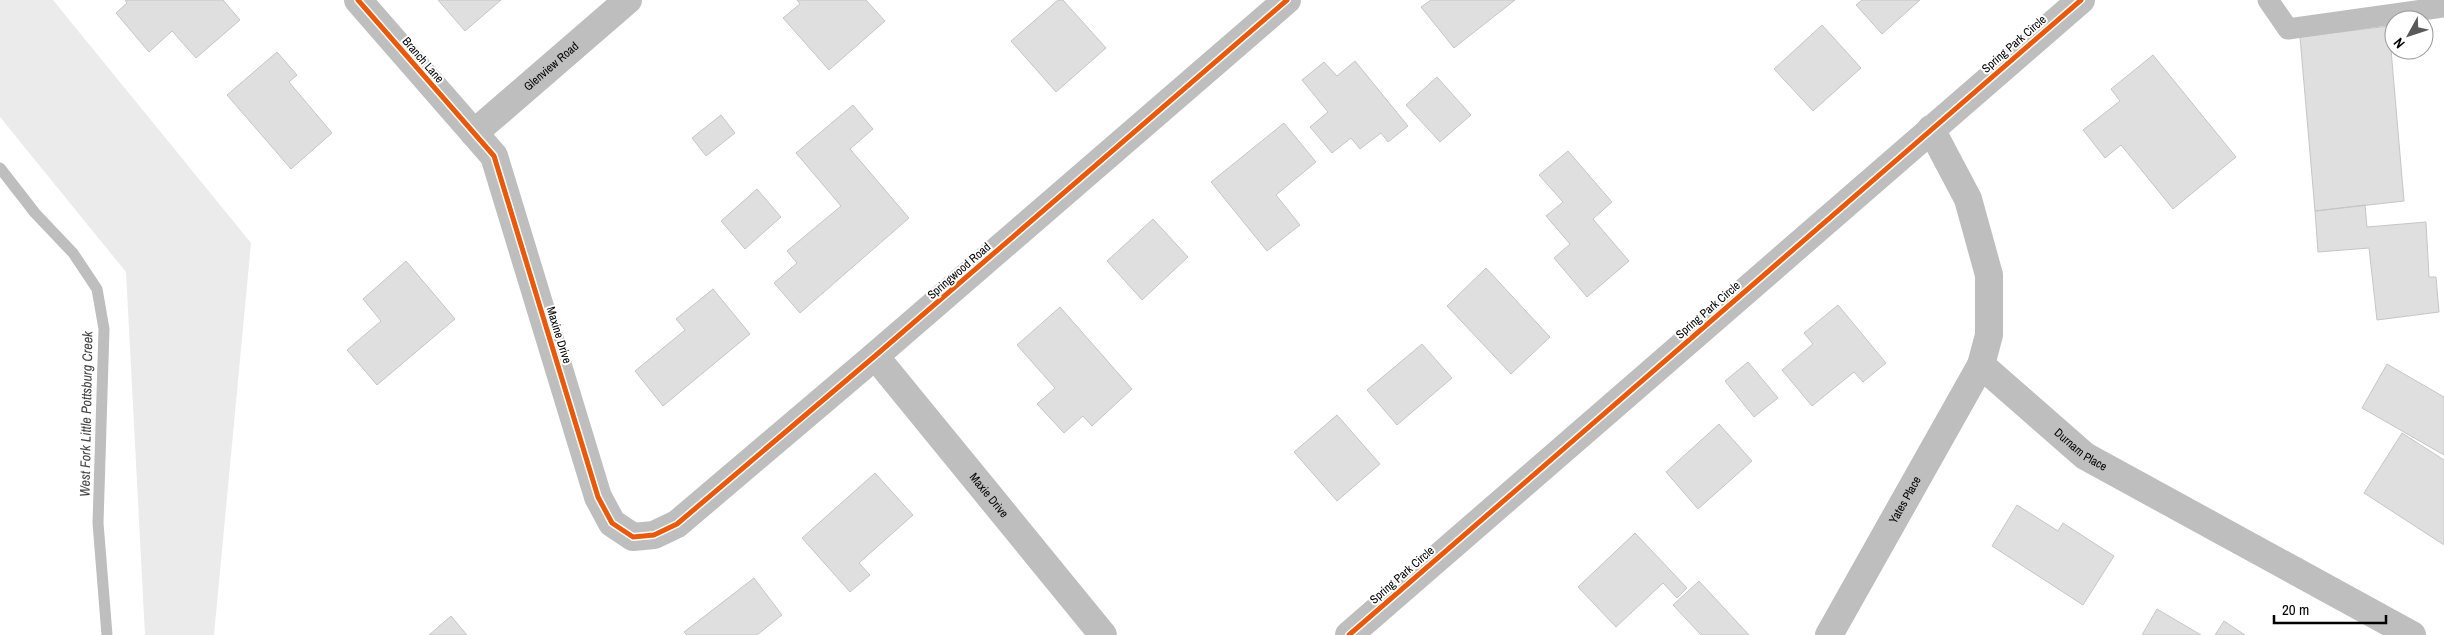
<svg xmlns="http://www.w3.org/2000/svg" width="2444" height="635" viewBox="0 0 2444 635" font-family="'Archivo Narrow',sans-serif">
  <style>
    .green { fill: #ebebeb }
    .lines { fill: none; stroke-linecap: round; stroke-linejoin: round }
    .stream { stroke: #bebebe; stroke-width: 11 }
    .building { fill: #dfdfdf; stroke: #c6c6c6 }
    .service { stroke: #bebebe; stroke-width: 21 }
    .minor { stroke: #bebebe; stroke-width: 28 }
    .cycleway-casing { stroke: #fff; stroke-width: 8 }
    .cycleway { stroke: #e8590c; stroke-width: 5 }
    .labels { text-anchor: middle; stroke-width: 4; stroke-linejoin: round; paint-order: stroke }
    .street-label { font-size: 12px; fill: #000; stroke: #fff }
    .water-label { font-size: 14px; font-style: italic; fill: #434343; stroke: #fff }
  </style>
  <rect width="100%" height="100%" fill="#fff"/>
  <path class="green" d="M0,0h53l198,243 -37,392h-69l-19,-363 -126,-155z"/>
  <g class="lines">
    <path class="stream" d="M0,168l35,45 38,40 24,36 7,40 -6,194 9,112"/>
  </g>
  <path class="building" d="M125,0h98l17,20 -44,38 -24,-27 -23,21 -33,-39 11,-10z
    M438,0h63l-36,31z
    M797,0h69l19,21 -56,49 -46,-52 17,-14z
    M1058,0h5l43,48 -50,44 -45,-51z
    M1431,0h84l-61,48 -33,-41z
    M1862,0h58l-38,34 -26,-29z
    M1822,25l39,43 -48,43 -39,-42z
    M2389,26l15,175 -89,10 -15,-174z
    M277,52l20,23 -8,7 43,51 -41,36 -64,-74z
    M2153,55l83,102 -63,52 -52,-64 -16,13 -22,-28 37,-29 -9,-12z
    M1355,61l53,65 -20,16 -7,-9 -21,16 -9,-11 -19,15 -22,-26 18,-15 -26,-32 22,-18 13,14z
    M1437,77l34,38 -31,27 -34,-37z
    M853,105l20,24 -23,20 59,69 -109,95 -26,-30 23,-20 -10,-12 54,-45 -45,-53z
    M721,115l14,18 -29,23 -14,-18z
    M1284,123l32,39 -40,33 24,30 -33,26 -56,-69z
    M1568,151l44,51 -19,17 36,42 -42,36 -33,-39 16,-14 -24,-28 17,-14 -24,-27z
    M757,189l24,28 -36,32 -24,-28z
    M2365,205l2,22 59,-5 3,55h7l3,35 -62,8 -8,-72 -51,4 -3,-41z
    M1153,219l35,38 -46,43 -35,-39z
    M406,261l49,58 -78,66 -30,-35 34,-29 -18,-22z
    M1486,268l64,69 -39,37 -64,-68z
    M713,289l37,45 -87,72 -28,-35 50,-41 -9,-11z
    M1838,305l48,58 -23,19 -9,-10 -42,34 -30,-36 31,-26 -9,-11z
    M1060,307l72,82 -40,37 -9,-10 -19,17 -27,-29 18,-16 -38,-43z
    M1422,344l30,34 -55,47 -30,-35z
    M1748,362l30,36 -24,19 -29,-36z
    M2387,364l57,33v58l-82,-47z
    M1337,415l43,49 -43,37 -43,-49z
    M1719,424l33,37 -54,48 -32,-37z
    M2402,433l42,27v85l-80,-52z
    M875,473l38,42 -54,48 11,12 -20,17 -48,-54z
    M2017,505l41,26 5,-8 51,33 -31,49 -91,-59z
    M1635,533l52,55 -10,10 -14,-15 -47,44 -38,-40z
    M754,578l28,37 -25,20h-70l-3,-3z
    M1699,581l50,54h-48l-28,-30z
    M2157,609l44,26h-59z
    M451,616l16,19h-38z
    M2224,621l21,14h-30z"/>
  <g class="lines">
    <path class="service" d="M2268,0l20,29 156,-22"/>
    <g class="minor">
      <path d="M358,0l136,156 104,341 14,26 21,14 21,-2 23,-11 198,-168 412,-356"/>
      <path id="s1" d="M474,133l154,-133"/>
      <path id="s2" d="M875,356l228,279"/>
      <path id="s3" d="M1981,365l104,91 327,179"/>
      <path d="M1349,635l732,-635"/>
      <path id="s4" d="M1829,635l152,-270 8,-30v-60l-21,-76 -37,-70"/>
    </g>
    <g class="cycleway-casing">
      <path id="cycleway" d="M358,0l136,156 104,341 14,26 21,14 21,-2 23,-11 198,-168 412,-356
        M1349,635l732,-635"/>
    </g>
    <use href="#cycleway" class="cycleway"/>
  </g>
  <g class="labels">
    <g class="street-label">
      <text transform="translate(2014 44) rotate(-41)" y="4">Spring Park Circle</text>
      <text transform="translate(423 60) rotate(49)" y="4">Branch Lane</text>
      <text dy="4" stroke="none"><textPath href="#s1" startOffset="102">Glenview Road</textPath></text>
      <text transform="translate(959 271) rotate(-41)" y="4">Springwood Road</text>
      <text transform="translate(1708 310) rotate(-41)" y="4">Spring Park Circle</text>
      <text transform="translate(559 335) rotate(73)" y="4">Maxine Drive</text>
      <text dy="4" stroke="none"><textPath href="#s3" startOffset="131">Durnam Place</textPath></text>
      <text dy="4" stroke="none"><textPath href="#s2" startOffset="180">Maxie Drive</textPath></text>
      <text dy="4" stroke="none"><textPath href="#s4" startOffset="155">Yates Place</textPath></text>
      <text transform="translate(1402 575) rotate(-41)" y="4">Spring Park Circle</text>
    </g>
    <g class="water-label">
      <text transform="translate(86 414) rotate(-89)" y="5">West Fork Little Pottsburg Creek</text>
    </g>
  </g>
  <g transform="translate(2409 35) rotate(230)"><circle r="24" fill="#ffffff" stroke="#999999"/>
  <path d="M0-4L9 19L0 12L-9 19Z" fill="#595959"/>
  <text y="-8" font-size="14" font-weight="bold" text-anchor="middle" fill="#000000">N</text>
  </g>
  <path d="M2274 615v8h112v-8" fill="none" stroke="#000000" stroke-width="2.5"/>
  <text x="2282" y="615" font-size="15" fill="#000000" stroke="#ffffff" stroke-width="4" paint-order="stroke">20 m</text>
</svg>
